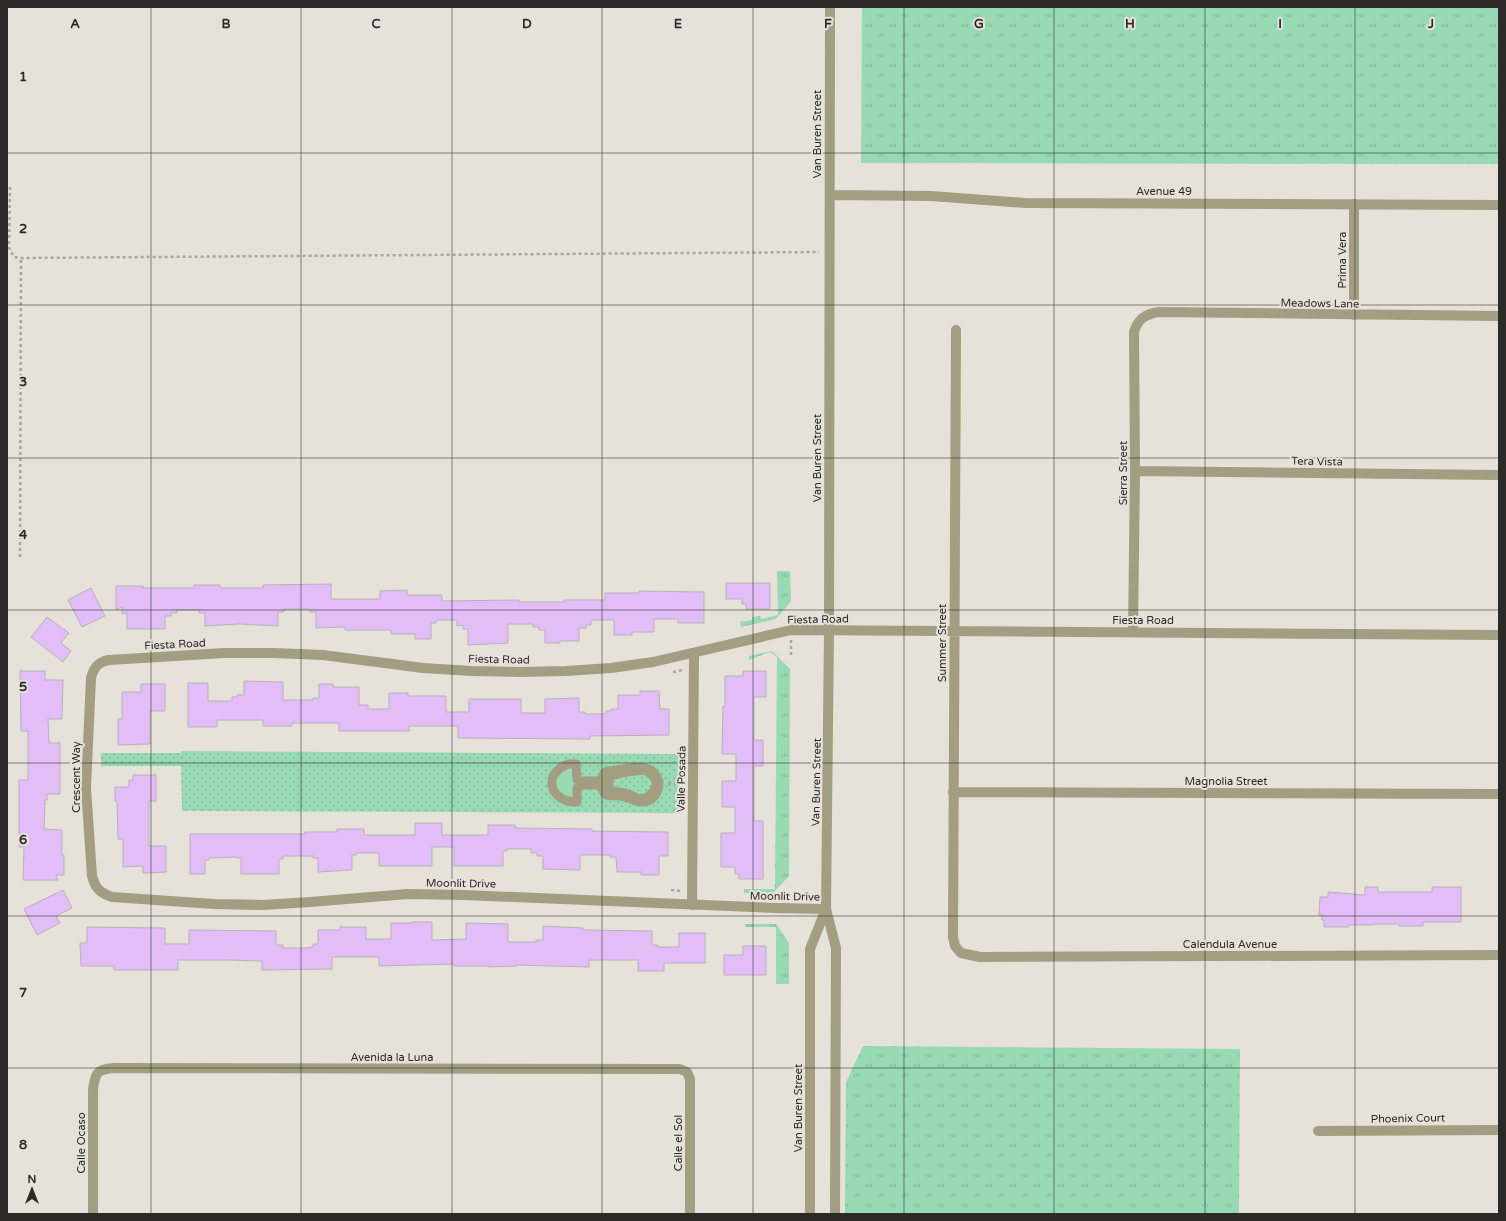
<svg xmlns="http://www.w3.org/2000/svg" width="1506" height="1221" viewBox="0 0 1506 1221" font-family="'Varela Round',sans-serif">
  <style>
    .grass { fill: url(#grass-tufts) }
    .park { fill: url(#park-dots) }
    .pitch { fill: #97dab3 }
    .building { fill: #e2bdf8; stroke: #b7b2ba }
    .lines { fill: none; stroke-linecap: round; stroke-linejoin: round }
    .path { stroke: #a9a69f; stroke-width: 2.5; stroke-dasharray: 3 3; stroke-linecap: butt }
    .pedestrian { stroke: #a39d81; stroke-width: 9 }
    .minor { stroke: #a39d81; stroke-width: 10 }
    .tertiary { stroke: #a39d81; stroke-width: 10 }
    .grid { fill: none; stroke: #2c2a27; stroke-width: 1; stroke-opacity: 0.55 }
    .labels { text-anchor: middle; stroke-width: 4; stroke-linejoin: round; paint-order: stroke }
    .street-label { font-size: 11px; fill: #2c2a27; stroke: #e6e2da }
    .grid-label { font-size: 13px; text-anchor: middle; font-weight: bold; fill: #2c2a27; stroke: #e6e2da; stroke-width: 4; stroke-linejoin: round; paint-order: stroke }
  </style>
  <defs>
    <pattern id="grass-tufts" width="24" height="20" patternUnits="userSpaceOnUse"><rect width="24" height="20" fill="#97dab3"/><path d="M3 7l-1-3M5 7V3M7 7l1-3M15 17l-1-3M17 17v-4M19 17l1-3" fill="none" stroke="#82bb9a"/></pattern>
    <pattern id="park-dots" width="8" height="8" patternUnits="userSpaceOnUse"><rect width="8" height="8" fill="#97dab3"/><path d="M2 2h.1M6 6h.1" fill="none" stroke="#82bb9a" stroke-width="1.8" stroke-linecap="round"/></pattern>
  </defs>
  <rect width="100%" height="100%" fill="#e6e2da"/>
  <path class="grass" d="M862,7h637v157l-638,-1z
    M777,571h13l1,30 -15,18 -35,8 -1,-5 12,-2v-3l8,-1 1,3 17,-4z
    M772,651l18,18 -1,207 -17,18 -28,-1v-4h31l2,-232 -7,-5 -21,8v-4z
    M745,924h31l13,19v41h-13v-57h-30z
    M863,1046l377,3 -1,165h-394l1,-132z"/>
  <path class="park" d="M181,751l497,3v59l-496,-2 -1,-45h-80v-13h80z"/>
  <path class="pitch" d="M567,768h6v30c-21,-7 -23,-16 -6,-30z"/>
  <path class="building" d="M726,583h44v26h-24v-5h-4v-5h-16z
    M331,584v15h49v-8l27,-1v5h35v6l77,-1v2h45v-2h41v-7h34v-2l65,1v31h-26v-4h-24v13h-22v3h-18v-15h-23v5h-5v3h-7v13h-19v2h-15v-13h-6v-3h-6v-3h-25v19l-40,2v-16h-5v-4l-6,1v-6h-21v3h-5v16h-16v-5h-24v-4h-46v-3l-29,1v-16h-6v-3h-26v3h-6v14l-39,-2 -34,2v-13h-6v-3h-22v3h-6v3h-6v13h-38v-16l-5,1v-7l-6,3v-24h27v2h51v-3h26v3h43v-3z
    M91,588l14,28 -23,11 -14,-27z
    M47,617l22,16 -8,10 10,8 -8,11 -32,-25z
    M20,671h25v9h18l-1,39h-14l1,24h11v51h-13v6h-2l-1,29 18,1v25h2v20h-8l2,5h-35l1,-33h-5v-67h9v-49h-7z
    M743,671h23v26h-12v43h9v26h-9v55h9v58h-24v-5h-4v-7h-14v-34h14v-26h-13v-26h14v-27h-14l1,-48h2v-30h18z
    M244,681l39,1v18h30v-2h6v-14h14v3h26v18h9v4h21v-16h19v3h38v16h23v-13h52v14h24v-14l34,-1v14h6v2h21v-3h5v-2h7v-14h22v-4h19l1,18h9v26l-79,1v3l-132,-1v-12h-49v5h-70v-8h-47v3h-29v-6h-46v7h-29v-44h20v18h24v-4h5v-2h7z
    M141,684h24v27h-15v33l-32,1v-26h4v-27h19z
    M133,775h23v26h-7v45h17v26l-23,1v-7l-20,1v-28h-5l-1,-38h-2v-14h14v-7h4z
    M415,823h27v12h46v-10h27l1,3 76,1v2l76,1v24h-9v19h-18v-3h-24l-1,-15h-6v-2h-30v15l-37,-1v-13h-6v-3h-6v-4h-24v2h-4v15h-49v-19h-22v19h-53v-13h-23v2h-4v15l-34,2v-14h-5v-2h-30v3h-4v15h-38v-16h-4v-1l-28,1v2h-4v14h-15v-40h115v-2h32v-3h27v6h51z
    M1365,887h13v5h54v-5h29v35h-38v4h-24v-2h-24l-1,1h-26v2h-24v-7h-2v-5h-3l1,-18h8v-5l37,3z
    M63,890l9,18 -16,8 4,7 -23,12 -13,-26z
    M412,922h20v18l34,-1v-16l42,1v18h28v-2h7v-14l40,2v2l69,1v14h6v2h21v-14h26v30h-41v8h-26v-11h-49v7l-73,-2v1l-28,1v-1h-34v-2l-75,2v-9h-47v12l-70,1v-9l-34,-1h-50v10h-64v-4h-33l-1,-23h7v-16l78,1v16h24v-14l87,1v14h7v3h23l7,-1v-3h5v-14h22v-3h26v12h25v-16h21z
    M743,946h23v29h-42v-20h19z"/>
  <g class="lines">
    <path class="path" d="M10,187l-1,61 5,9 7,1 798,-6
      M20,557l1,-299
      M791,640v17
      M673,672l10,-2
      M668,784h12
      M671,890l10,1"/>
    <path class="pedestrian" d="M568,764h8l1,15 3,2h21l3,-8 3,-2c19,0 44,-14 52,11h-3l-2,-5 -9,-7c-12,1 -25,1 -35,7 -5,16 5,14 16,16 4,1 7,4 11,5 9,3 16,-4 19,-12h3c-2,11 -11,19 -23,15 -6,-1 -10,-5 -16,-5 -4,-1 -12,1 -15,-2 -2,-2 -3,-6 -4,-9h-21l-3,3v14c-28,0 -35,-28 -9,-38z"/>
    <path class="minor" d="M1354,204v111
      M956,330l-3,607 2,9 6,7 19,4 519,-2
      M1135,471l364,4
      M1133,632l2,-161 -1,-139c4,-13 11,-18 25,-20l340,4
      M953,792l546,2
      M692,905l2,-252
      M826,909l-50,-1 -312,-13 -56,-1 -98,8 -48,3 -48,-1 -102,-7c-12,-4 -17,-9 -20,-21l-6,-88 5,-110c3,-11 7,-16 18,-18l116,-7h49l49,2 100,13 48,3 49,1 46,-1 45,-3 42,-6 138,-32 708,5
      M1318,1131l181,-1
      M93,1214v-124c2,-17 4,-21 21,-22l566,1 7,3 3,7v135"/>
    <path class="tertiary" d="M830,7l-1,623 -3,279 10,39 -1,266
      M830,195l101,1 94,7 474,2
      M810,1214v-265l16,-40"/>
  </g>
  <path class="grid" d="M151,7v1207M301,7v1207M452,7v1207M602,7v1207M753,7v1207M904,7v1207M1054,7v1207M1205,7v1207M1355,7v1207M7,153h1492M7,305h1492M7,458h1492M7,610h1492M7,763h1492M7,916h1492M7,1068h1492"/>
  <g class="labels">
    <g class="street-label">
      <text transform="translate(817 134) rotate(-90)" y="4">Van Buren Street</text>
      <text x="1164" y="195">Avenue 49</text>
      <text transform="translate(1342 260) rotate(-90)" y="4">Prima Vera</text>
      <text transform="translate(1320 303) rotate(1)" y="4">Meadows Lane</text>
      <text transform="translate(817 458) rotate(-90)" y="4">Van Buren Street</text>
      <text transform="translate(1317 461) rotate(1)" y="4">Tera Vista</text>
      <text transform="translate(1123 473) rotate(-90)" y="4">Sierra Street</text>
      <text transform="translate(818 619) rotate(-1)" y="4">Fiesta Road</text>
      <text x="1143" y="624">Fiesta Road</text>
      <text transform="translate(942 643) rotate(-90)" y="4">Summer Street</text>
      <text transform="translate(175 644) rotate(-3)" y="4">Fiesta Road</text>
      <text transform="translate(499 659) rotate(1)" y="4">Fiesta Road</text>
      <text transform="translate(76 777) rotate(-90)" y="4">Crescent Way</text>
      <text transform="translate(681 779) rotate(-89)" y="4">Valle Posada</text>
      <text x="1226" y="785">Magnolia Street</text>
      <text transform="translate(816 782) rotate(-89)" y="4">Van Buren Street</text>
      <text transform="translate(461 883) rotate(1)" y="4">Moonlit Drive</text>
      <text transform="translate(785 896) rotate(1)" y="4">Moonlit Drive</text>
      <text x="1230" y="948">Calendula Avenue</text>
      <text x="392" y="1061">Avenida la Luna</text>
      <text transform="translate(798 1108) rotate(-90)" y="4">Van Buren Street</text>
      <text transform="translate(1408 1118) rotate(-1)" y="4">Phoenix Court</text>
      <text transform="translate(81 1143) rotate(-90)" y="4">Calle Ocaso</text>
      <text transform="translate(678 1143) rotate(-90)" y="4">Calle el Sol</text>
    </g>
  </g>
  <g class="grid-label">
    <text x="75" y="28">A</text>
    <text x="226" y="28">B</text>
    <text x="376" y="28">C</text>
    <text x="527" y="28">D</text>
    <text x="678" y="28">E</text>
    <text x="828" y="28">F</text>
    <text x="979" y="28">G</text>
    <text x="1130" y="28">H</text>
    <text x="1280" y="28">I</text>
    <text x="1431" y="28">J</text>
    <text x="23" y="81">1</text>
    <text x="23" y="233">2</text>
    <text x="23" y="386">3</text>
    <text x="23" y="539">4</text>
    <text x="23" y="691">5</text>
    <text x="23" y="844">6</text>
    <text x="23" y="997">7</text>
    <text x="23" y="1149">8</text>
  </g>
  <rect width="1506" height="1221" fill="none" stroke="#2c2a27" stroke-width="16"/>
  <g transform="translate(32 1189)" stroke="#e6e2da" stroke-width="3" paint-order="stroke">
  <path d="M0-3L7 15L0 10L-7 15Z" fill="#2c2a27"/>
  <text y="-6" font-size="11" font-weight="bold" text-anchor="middle" fill="#2c2a27">N</text>
  </g>
</svg>
